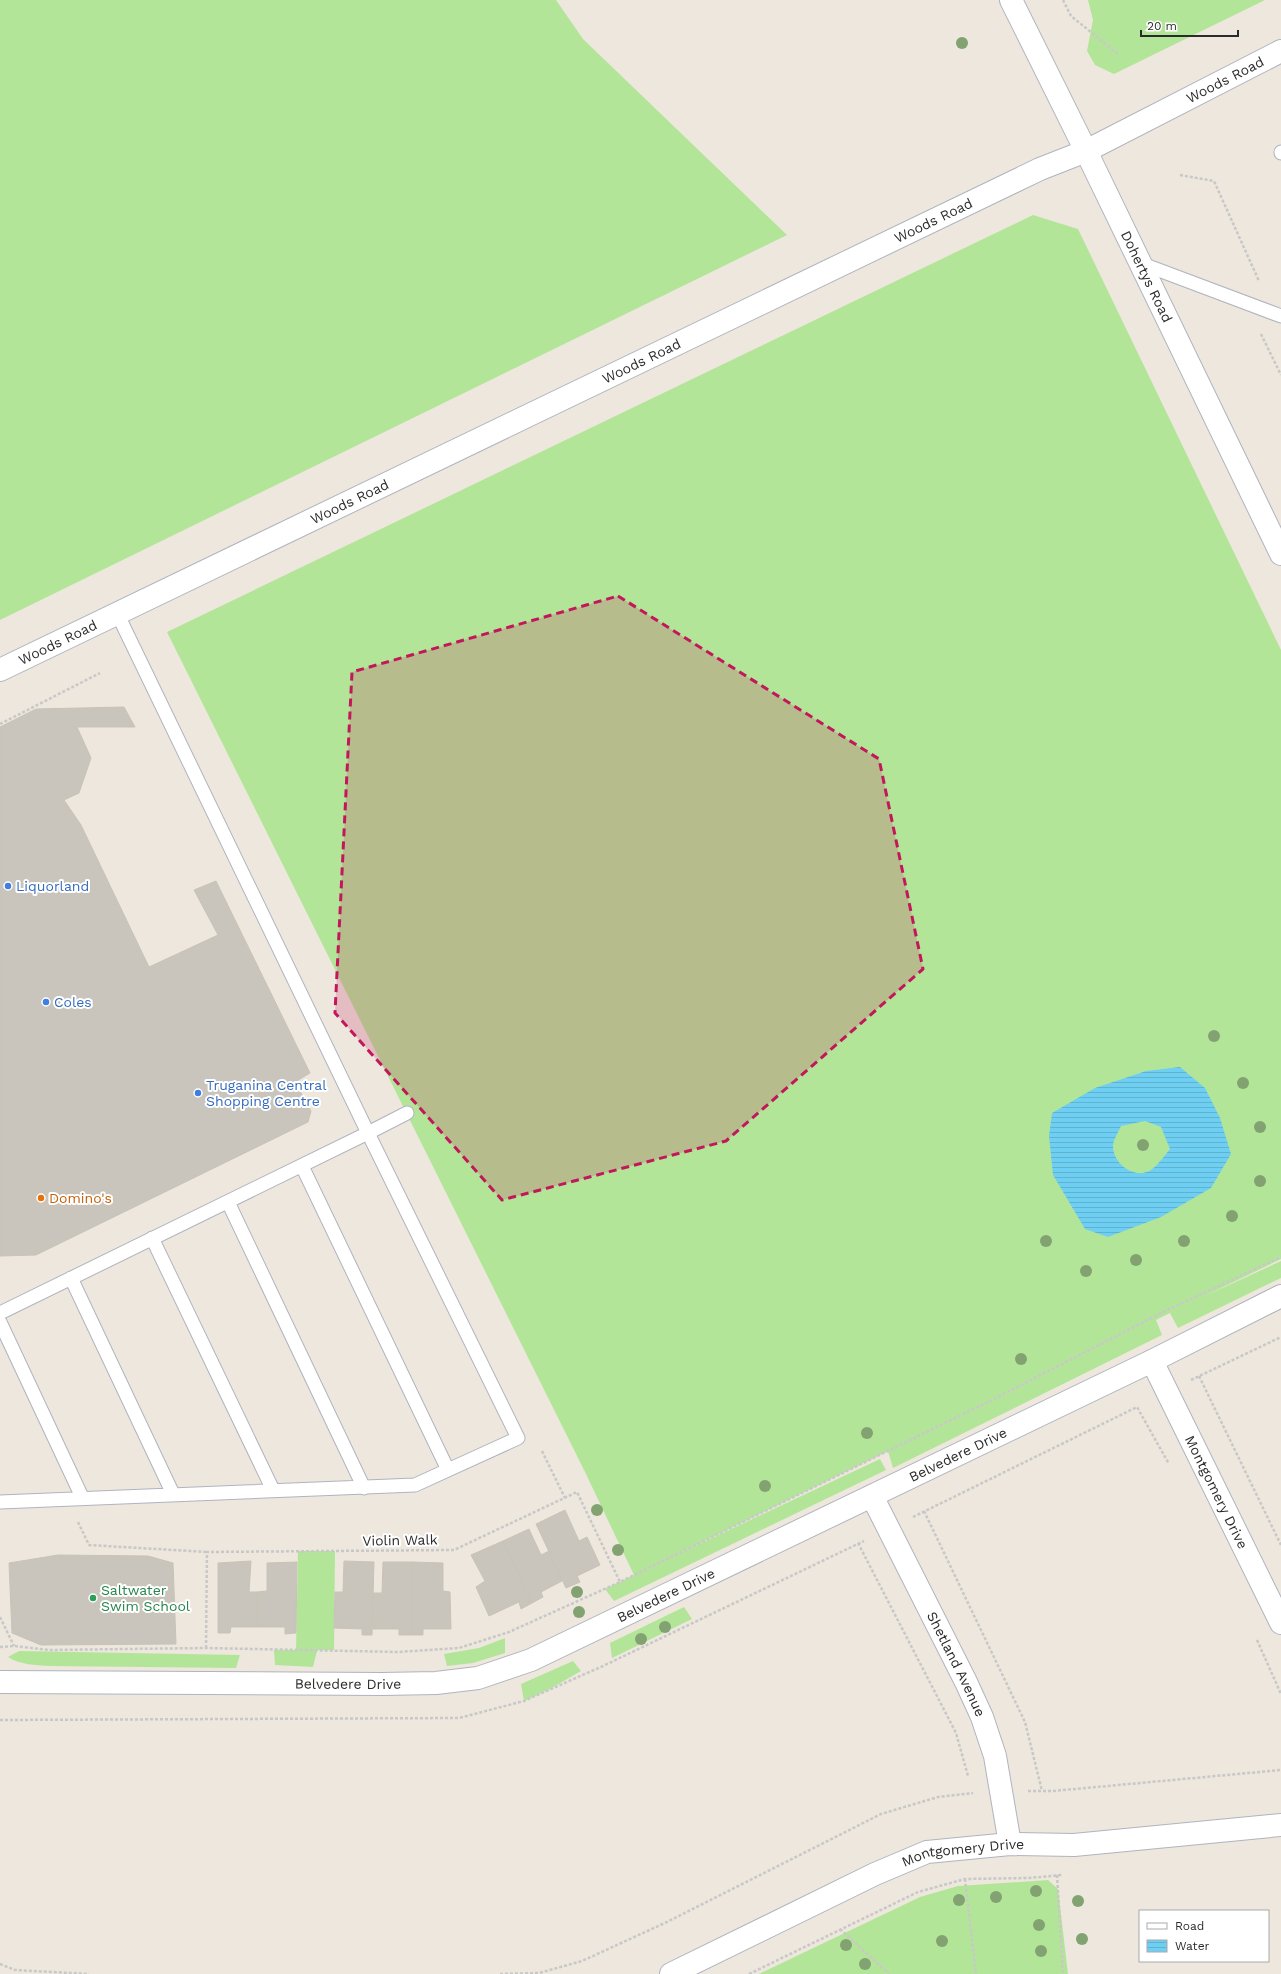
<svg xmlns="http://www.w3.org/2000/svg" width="1281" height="1974" viewBox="0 0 1281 1974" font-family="'Work Sans',sans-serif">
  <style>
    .grass { fill: #b3e599 }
    .water { fill: url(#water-rules); fill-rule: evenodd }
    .building { fill: #c9c5bc; stroke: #c9c3b7 }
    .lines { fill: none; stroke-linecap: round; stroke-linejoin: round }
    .service-casing { stroke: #b1b4bf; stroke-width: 15 }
    .minor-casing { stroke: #b1b4bf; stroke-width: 24 }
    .tertiary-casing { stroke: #b1b4bf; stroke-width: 24 }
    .secondary-casing { stroke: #b1b4bf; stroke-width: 24 }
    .path { stroke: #c8c8c8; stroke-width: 2.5; stroke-dasharray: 3 2; stroke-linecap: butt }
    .service { stroke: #fff; stroke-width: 13 }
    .minor { stroke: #fff; stroke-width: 22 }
    .tertiary { stroke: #fff; stroke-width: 22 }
    .secondary { stroke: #fff; stroke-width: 22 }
    .tree { fill: #82a371 }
    .marked { fill: #c2185b; fill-opacity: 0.2; stroke: #c2185b; stroke-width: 3; stroke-dasharray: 8 5; stroke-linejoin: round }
    .shop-dot { fill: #3f7fe0; stroke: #fff; stroke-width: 1.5 }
    .food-dot { fill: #e8710a; stroke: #fff; stroke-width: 1.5 }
    .leisure-dot { fill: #2e9e5b; stroke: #fff; stroke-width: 1.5 }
    .labels { text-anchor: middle; stroke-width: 4; stroke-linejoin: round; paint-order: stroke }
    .street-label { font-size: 14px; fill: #2b2b2b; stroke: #fff }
    .shop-label { font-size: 14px; fill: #366cbe; stroke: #fff; text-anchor: start }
    .food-label { font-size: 14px; fill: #c56008; stroke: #fff; text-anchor: start }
    .leisure-label { font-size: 14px; fill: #27864d; stroke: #fff; text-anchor: start }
  </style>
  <defs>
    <pattern id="water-rules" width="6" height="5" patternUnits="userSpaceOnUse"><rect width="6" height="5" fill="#6ecff2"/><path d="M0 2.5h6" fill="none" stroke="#5fb2d0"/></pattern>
  </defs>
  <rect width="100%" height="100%" fill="#ede7dd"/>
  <path class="grass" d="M0,0h556l27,39 204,196 -787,385z
    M1088,0h177l-151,74 -19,-9 -8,-14 6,-31z
    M1033,215l45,14 203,421v609l-78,38 78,-36v17l-103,50 -8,-15 -14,7 6,15 -269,133 -5,-17 -212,104 204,-96 6,11 -272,131 -9,-12 29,-14 -49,-103 -418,-840z
    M298,1551h37l-1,99h-20l3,1 -4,16 -38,-2 -1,-15h22z
    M684,1607l8,12 -80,39 -2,-15z
    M505,1638v15l-32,10 -26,3 -3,-12 35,-6z
    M19,1651l221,4 -4,13 -186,-2c-15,-1 -29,-1 -42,-9z
    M573,1661l8,10 -31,18 -26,12 -3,-17z
    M1048,1880l10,9 10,85h-309l161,-77 38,-11z"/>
  <path class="water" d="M1180,1067l25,21 15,30 11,36 -20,34 -50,29 -53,20 -23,-8 -32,-54 -4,-39 3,-23 43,-25 51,-17zM1145,1121l16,6 9,22c-6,7 -11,15 -19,21 -16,10 -38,-6 -38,-24 0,-5 5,-14 8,-20z"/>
  <path class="building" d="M124,707l11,20h-58l14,31 -12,35 -15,7 17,25 68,142 69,-32 -24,-45 22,-9 94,192 -15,9 16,29 -3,11 -272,133 -36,1v-529l36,-18z
    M565,1510l14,31 8,-4 13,28 -23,11 3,6 -14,6 -30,-64z
    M529,1529l12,26 8,-4 13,30 -21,11 2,5 -11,6 -29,-62z
    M503,1541l29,62 -11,6 -2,-7 -30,14 -13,-29 9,-6 -14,-26z
    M58,1555l90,1 25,7 3,81 -135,1 -29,-12 -3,-70z
    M251,1561l-2,31h8v35h-26l-1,6h-12v-70z
    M344,1561l30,1 -2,73h-10v-6l-28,-1 1,-36h8z
    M297,1562l-1,71 -11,1v-7h-28v-35l10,-1v-28z
    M383,1562h29v73h-13v-6h-26v-36h9z
    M412,1562l31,1v28l7,1 1,37h-28v6h-11z"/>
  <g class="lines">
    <g class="service-casing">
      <path id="service" d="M1281,152v1
        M1140,263l141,53
        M302,1166l146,304
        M228,1202l136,286
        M152,1238l121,252
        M71,1278l102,216
        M0,1313l368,-180 -251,-520
        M0,1322l82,175
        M0,1502l415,-17 103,-47 -150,-305 39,-20"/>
    </g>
    <g class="minor-casing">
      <g id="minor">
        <path id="s1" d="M1152,1361l129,262"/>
        <path id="s2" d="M872,1496l94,186 16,35 13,39 15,88"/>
        <path id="s3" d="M0,1682l382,2 54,-1 42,-5 53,-18 621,-299 129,-65"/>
        <path id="s4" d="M671,1974l204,-100 52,-22 83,-8 64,1 207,-20"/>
      </g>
    </g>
    <g class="tertiary-casing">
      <g id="tertiary">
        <path id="s5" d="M0,670l1040,-501 46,-18 195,-100"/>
      </g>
    </g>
    <g class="secondary-casing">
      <g id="secondary">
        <path id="s6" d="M1011,0l75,151 195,403"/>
      </g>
    </g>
    <path class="path" d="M1063,0l8,16 47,38
      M1180,175l34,6 45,100
      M1261,334l20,41
      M0,724l100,-51
      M1199,1376l82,169
      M1191,1380l90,-43
      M542,1451l23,47
      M924,1511l101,211 17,69
      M913,1517l224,-110 32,57
      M78,1522l11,23 118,7
      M858,1543l98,190 12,43
      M0,1617l14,29
      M1257,1640l24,54
      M0,1647l14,-1 35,4 157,-2 192,4 61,-4 50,-16 111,-50 370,-181 175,-90 116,-54
      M206,1648l1,-96 247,-2 123,-58 43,90
      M0,1720l459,-2 65,-17 79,-35 261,-125
      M1028,1791h25l228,-21
      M1057,1875l6,99
      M965,1879l11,95
      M840,1929l49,45
      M0,1964l15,6 74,4
      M500,1974l39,-1 43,-12 85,-39 214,-108 57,-17 35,-4
      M749,1974l169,-82 47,-13 64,-1 33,-3"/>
    <use href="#service" class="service"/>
    <use href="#minor" class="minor"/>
    <use href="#tertiary" class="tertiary"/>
    <use href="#secondary" class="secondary"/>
  </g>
  <g class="tree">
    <circle cx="962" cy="43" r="6"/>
    <circle cx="1214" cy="1036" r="6"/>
    <circle cx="1243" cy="1083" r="6"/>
    <circle cx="1260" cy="1127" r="6"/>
    <circle cx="1143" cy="1145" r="6"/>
    <circle cx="1260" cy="1181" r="6"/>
    <circle cx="1232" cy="1216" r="6"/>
    <circle cx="1046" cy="1241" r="6"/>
    <circle cx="1184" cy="1241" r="6"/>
    <circle cx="1136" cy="1260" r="6"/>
    <circle cx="1086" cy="1271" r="6"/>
    <circle cx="1021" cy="1359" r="6"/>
    <circle cx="867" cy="1433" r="6"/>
    <circle cx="765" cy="1486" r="6"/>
    <circle cx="597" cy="1510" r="6"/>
    <circle cx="618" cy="1550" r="6"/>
    <circle cx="577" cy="1592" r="6"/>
    <circle cx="579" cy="1612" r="6"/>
    <circle cx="665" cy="1627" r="6"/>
    <circle cx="641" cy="1639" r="6"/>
    <circle cx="1036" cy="1891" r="6"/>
    <circle cx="996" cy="1897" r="6"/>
    <circle cx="959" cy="1900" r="6"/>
    <circle cx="1078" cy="1901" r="6"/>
    <circle cx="1039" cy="1925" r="6"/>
    <circle cx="1082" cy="1939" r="6"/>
    <circle cx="942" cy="1941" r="6"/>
    <circle cx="846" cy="1945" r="6"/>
    <circle cx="1041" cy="1951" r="6"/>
    <circle cx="865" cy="1964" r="6"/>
  </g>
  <path class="marked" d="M618,596l261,163 44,210 -197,172 -224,59 -167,-187 17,-341z"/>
  <g class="shop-dot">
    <circle cx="8" cy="886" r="4"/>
    <circle cx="46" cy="1002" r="4"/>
    <circle cx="198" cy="1093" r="4"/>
  </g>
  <circle class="food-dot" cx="41" cy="1198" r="4"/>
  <circle class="leisure-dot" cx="93" cy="1598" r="4"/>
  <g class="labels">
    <g class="street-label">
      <text dy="5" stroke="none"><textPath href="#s5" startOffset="1360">Woods Road</textPath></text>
      <text dy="5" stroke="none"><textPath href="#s5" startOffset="1036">Woods Road</textPath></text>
      <text dy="5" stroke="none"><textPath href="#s6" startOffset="308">Dohertys Road</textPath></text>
      <text dy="5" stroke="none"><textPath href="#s5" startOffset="712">Woods Road</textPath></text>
      <text dy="5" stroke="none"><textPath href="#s5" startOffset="388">Woods Road</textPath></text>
      <text dy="5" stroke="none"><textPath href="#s5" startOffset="64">Woods Road</textPath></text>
      <text dy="5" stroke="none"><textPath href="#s3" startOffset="1008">Belvedere Drive</textPath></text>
      <text dy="5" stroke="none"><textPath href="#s1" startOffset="146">Montgomery Drive</textPath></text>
      <text transform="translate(400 1540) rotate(-1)" y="5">Violin Walk</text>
      <text dy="5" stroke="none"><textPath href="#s3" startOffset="684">Belvedere Drive</textPath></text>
      <text dy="5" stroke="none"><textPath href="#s2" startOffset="188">Shetland Avenue</textPath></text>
      <text dy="5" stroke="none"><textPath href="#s3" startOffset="348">Belvedere Drive</textPath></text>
      <text dy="5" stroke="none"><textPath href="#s4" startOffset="319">Montgomery Drive</textPath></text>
    </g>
    <g class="shop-label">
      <text x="16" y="891">Liquorland</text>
      <text x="54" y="1007">Coles</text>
      <text x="206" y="1090">Truganina Central<tspan x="206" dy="16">Shopping Centre</tspan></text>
    </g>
    <g class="food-label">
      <text x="49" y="1203">Domino's</text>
    </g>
    <g class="leisure-label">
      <text x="101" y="1595">Saltwater<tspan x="101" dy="16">Swim School</tspan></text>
    </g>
  </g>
  <rect x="1139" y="1910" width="130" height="52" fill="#ffffff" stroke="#aaaaaa"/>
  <rect x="1147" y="1923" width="20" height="6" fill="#ffffff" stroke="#aaaaaa"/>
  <text x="1175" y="1930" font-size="12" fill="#2b2b2b">Road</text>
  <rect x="1147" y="1940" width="20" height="12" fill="url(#water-rules)" stroke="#aaaaaa"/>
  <text x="1175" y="1950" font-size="12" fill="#2b2b2b">Water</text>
  <path d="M1141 30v6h97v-6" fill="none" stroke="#2b2b2b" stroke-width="2"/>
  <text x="1147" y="30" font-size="12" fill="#2b2b2b" stroke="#ffffff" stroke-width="3" paint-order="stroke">20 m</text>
</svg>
